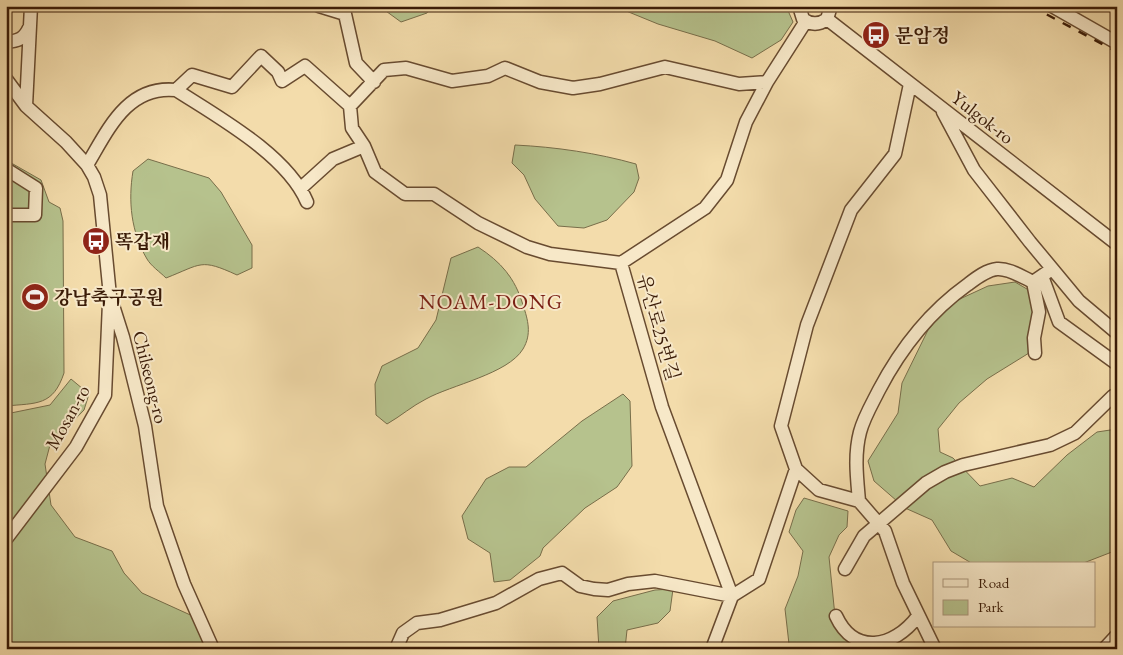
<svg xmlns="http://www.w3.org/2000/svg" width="1123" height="655" viewBox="0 0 1123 655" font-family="'EB Garamond','Noto Serif KR',serif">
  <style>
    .green { fill: #b6c28d; stroke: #786e4a }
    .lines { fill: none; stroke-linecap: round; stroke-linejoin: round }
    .minor-casing { stroke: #684b30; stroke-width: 15 }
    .minor { stroke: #f7e8c8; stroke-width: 12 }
    .rail { stroke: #3a1b07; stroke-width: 2.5; stroke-dasharray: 9 9; stroke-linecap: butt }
    .labels { text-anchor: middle; stroke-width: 4; stroke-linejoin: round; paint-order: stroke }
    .poi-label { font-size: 19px; font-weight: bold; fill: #3a1b07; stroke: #f7e8c8; text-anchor: start }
    .street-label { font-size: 19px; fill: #3a1b07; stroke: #f7e8c8 }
    .quarter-label { font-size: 21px; letter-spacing: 1px; fill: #7a1f14; stroke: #f7e8c8 }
  </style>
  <rect width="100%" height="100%" fill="#f3dcab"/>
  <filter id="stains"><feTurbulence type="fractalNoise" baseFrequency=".004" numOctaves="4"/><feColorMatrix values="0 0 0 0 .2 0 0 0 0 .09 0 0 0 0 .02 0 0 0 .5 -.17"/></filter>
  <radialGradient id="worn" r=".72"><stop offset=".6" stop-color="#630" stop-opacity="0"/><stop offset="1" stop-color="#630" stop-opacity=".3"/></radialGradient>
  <path class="green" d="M379,6h53l-5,7 -26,9z
    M614,6h172l7,16 -12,18 -29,18 -37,-17 -57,-17z
    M515,145c41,2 82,8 121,19l3,14 -5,14 -27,28 -23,8 -26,-2 -23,-27 -11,-24 -12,-12z
    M148,159l61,19 12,14 31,53v23l-15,7c-37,-17 -35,-11 -71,3 -6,-6 -15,-12 -19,-19 -16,-27 -19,-58 -14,-88z
    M6,160l35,20 8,22 11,6 3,13 1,152c-11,33 -27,30 -58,33z
    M478,247c23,15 37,31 45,58 5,15 9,29 0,44 -15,25 -72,36 -97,50 -14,7 -25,17 -39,25l-11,-9 -1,-31 7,-18 36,-18 18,-28 15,-62z
    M1015,282l29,17 -2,26 -13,28 -42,26 -28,24 -21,26 2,23 13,6 27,28 32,-8 22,9 33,-32 30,-23 20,-3v121l-36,14h-108l-22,-13 -19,-31 -27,-12 -31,-27 -6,-20 30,-48 4,-30 26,-53 21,-26 39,-18z
    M71,379l18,15 -5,16 -34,35 -5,19 6,41 24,32 37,14 12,22 18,20 55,25 11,31h-202v-235l44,-9z
    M623,394l7,7 2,65 -15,21 -32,21 -42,40 -3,8 -30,24 -16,2 -4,-29 -22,-14 -6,-23 24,-37 23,-12h17l56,-46z
    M804,498l44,13 -1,16 -8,8 -10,22 6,59 12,18 19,15h-74l-3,-5 -4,-35 13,-33 5,-25 -14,-19 7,-22z
    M673,589l-3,22 -12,12 -31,7 -2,19h-26l-2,-32 16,-16 42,-11z"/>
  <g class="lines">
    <g class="minor-casing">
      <path id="minor" d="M319,6l26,8 11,49 18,19
        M799,6l4,13c8,6 16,6 24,0l4,-13
        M1052,6l65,37
        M827,19l290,225
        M6,42c12,-1 18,-3 23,-14
        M6,79l20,27 40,36 21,23 7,12 6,18 10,101 13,41 22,89 12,80 27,78 29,65
        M910,84l-15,70 -44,56 -44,115 -26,101 15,43 23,21 40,11 26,30 18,52 32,66
        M176,90l16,-15 40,12 29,-31 17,16 4,9 23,-15 45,40
        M26,106l5,-100
        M943,112l31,58 56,72 49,59 38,32
        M87,165c21,-35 40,-80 89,-75 42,27 111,65 131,112
        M6,169l30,19 -1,27h-29
        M301,188l32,-29 31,-13
        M621,263l-71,-9 -23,-7 -49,-24 -44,-29h-29l-30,-22 -11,-26 -12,-18 -2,-22 34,-36 22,-2 46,13 36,-5 17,-8 35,14 33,6 27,-4 65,-17 74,17 28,-2
        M621,263l84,-55 22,-28 19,-58 21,-40 39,-61
        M1042,276l17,46 58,42
        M1033,282l6,30 -5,26 1,15
        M859,501c-2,-23 -5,-46 1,-69 4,-15 12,-28 19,-42 22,-42 49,-77 88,-105 8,-6 19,-15 30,-16 12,-1 25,8 36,13l19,-13
        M6,539l70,-92 29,-52 4,-92
        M845,569l19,-33 62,-53 19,-11 18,-7 87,-20 25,-12 38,-37
        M836,616c18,39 57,33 82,0
        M396,649l7,-16 14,-10 23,-3 56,-17 43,-24 23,-6 18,13 14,3 14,1 20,-6 27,-3 77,15 -70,-189 -41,-144
        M712,649l20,-53 27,-17 37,-110
        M1104,649l13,-14"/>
    </g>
    <use href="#minor" class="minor"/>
    <path class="rail" d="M1031,6l86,46"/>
  </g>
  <defs>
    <g id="bus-disc" transform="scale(1.4375)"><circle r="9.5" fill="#8f2418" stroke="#f7e8c8"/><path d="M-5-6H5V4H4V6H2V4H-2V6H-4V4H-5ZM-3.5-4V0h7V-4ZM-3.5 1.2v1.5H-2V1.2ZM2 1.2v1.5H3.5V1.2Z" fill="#fff"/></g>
    <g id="stadium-disc" transform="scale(1.4375)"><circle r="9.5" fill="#8f2418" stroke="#f7e8c8"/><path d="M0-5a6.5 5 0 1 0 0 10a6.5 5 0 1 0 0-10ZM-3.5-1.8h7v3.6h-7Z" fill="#fff"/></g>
  </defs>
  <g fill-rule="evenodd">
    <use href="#bus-disc" x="876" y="35"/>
    <use href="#bus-disc" x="96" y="241"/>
    <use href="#stadium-disc" x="35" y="297"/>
  </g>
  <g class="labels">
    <g class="poi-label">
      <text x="895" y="42">문암정</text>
      <text x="115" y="248">똑갑재</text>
      <text x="54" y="304">강남축구공원</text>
    </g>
    <g class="street-label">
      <text transform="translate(983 117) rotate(38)" y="7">Yulgok-ro</text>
      <text transform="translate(659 327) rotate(74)" y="7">유산로25번길</text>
      <text transform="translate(151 377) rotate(76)" y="7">Chilseong-ro</text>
      <text transform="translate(67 417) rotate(-61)" y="7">Mosan-ro</text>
    </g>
    <g class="quarter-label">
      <text x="491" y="309">NOAM-DONG</text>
    </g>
  </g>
  <rect width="1123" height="655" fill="none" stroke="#f3dcab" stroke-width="25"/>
  <rect x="8" y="8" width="1108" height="640" fill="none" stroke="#3a1b07" stroke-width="2.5"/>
  <rect x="12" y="12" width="1098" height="630" fill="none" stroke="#3a1b07"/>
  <rect x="933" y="562" width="162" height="65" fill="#f7e8c8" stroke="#ab967b"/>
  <rect x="943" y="579" width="25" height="8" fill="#f7e8c8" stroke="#ab967b"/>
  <text x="978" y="588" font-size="15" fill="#3a1b07">Road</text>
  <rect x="943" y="600" width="25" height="15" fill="#b6c28d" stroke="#ab967b"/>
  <text x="978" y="612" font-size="15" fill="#3a1b07">Park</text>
  <rect width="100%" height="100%" filter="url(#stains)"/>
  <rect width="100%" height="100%" fill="url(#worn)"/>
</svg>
